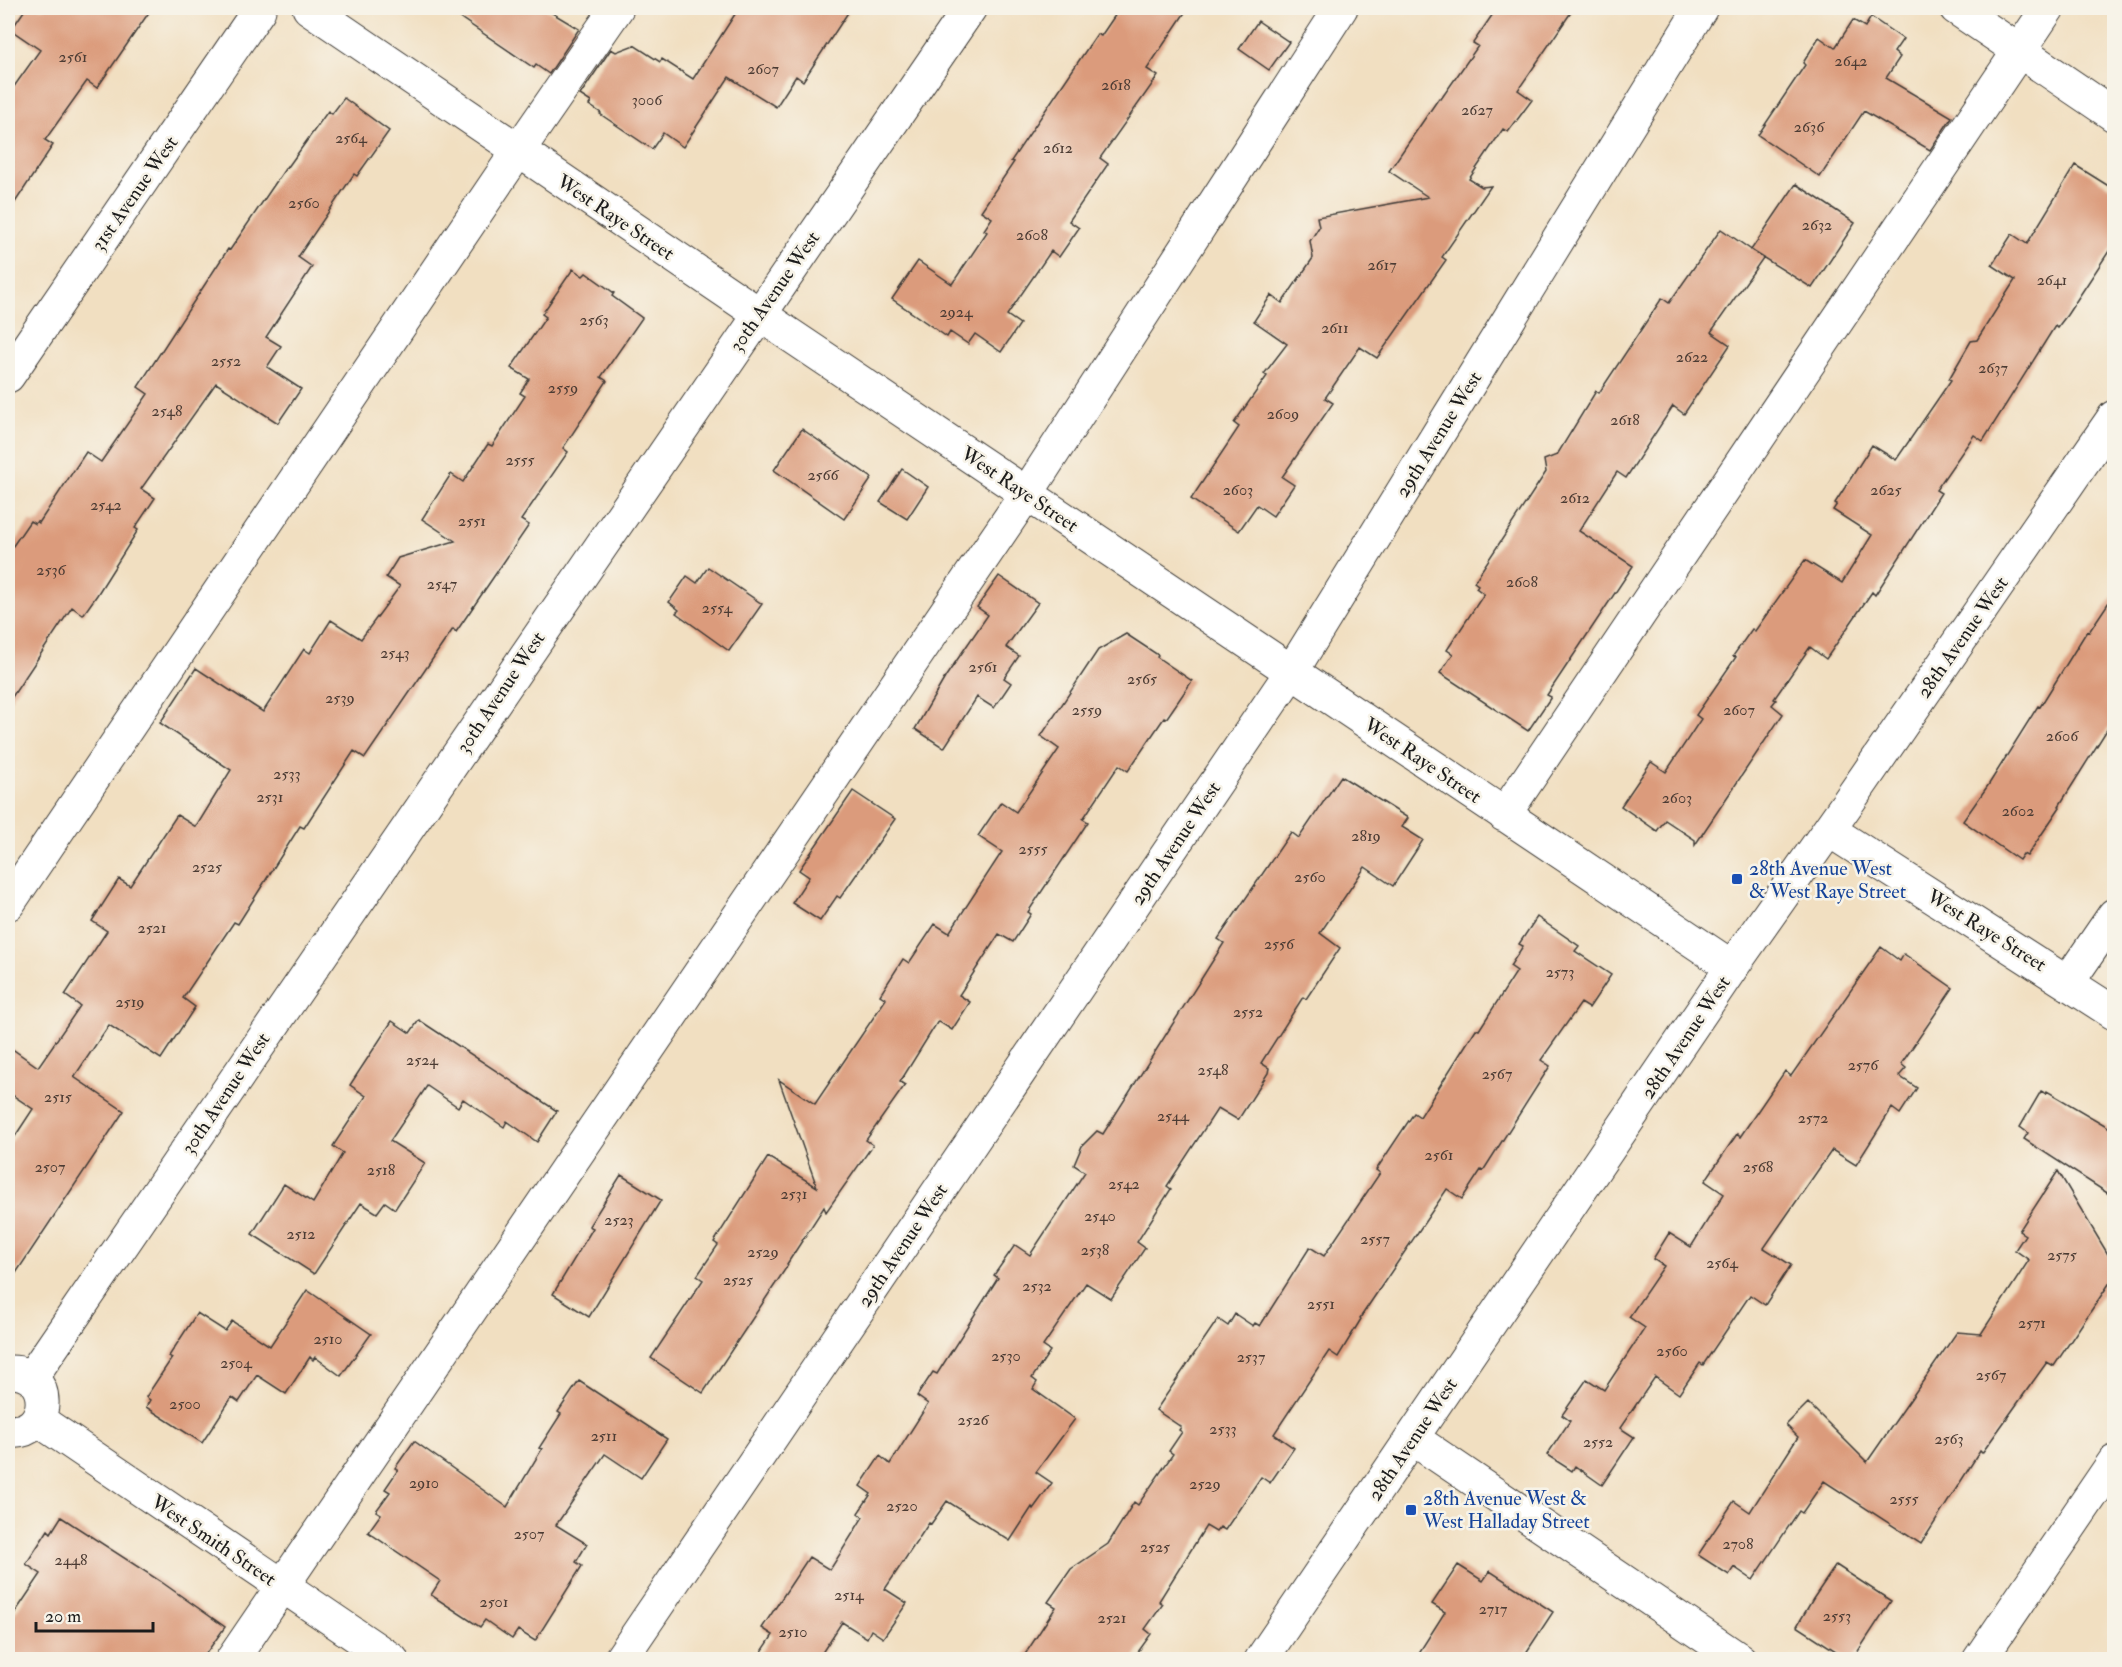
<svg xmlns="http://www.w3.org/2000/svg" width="2122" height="1667" viewBox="0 0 2122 1667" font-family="'IM FELL Double Pica',serif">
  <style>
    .building { fill: #db9b7b }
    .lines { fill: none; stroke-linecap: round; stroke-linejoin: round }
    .minor-casing { stroke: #3c3935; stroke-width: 35 }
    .minor { stroke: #fff; stroke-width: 33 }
    .transit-dot { fill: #1a4fb4; stroke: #f7f3e8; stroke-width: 2 }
    .labels { text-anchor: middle; stroke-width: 5; stroke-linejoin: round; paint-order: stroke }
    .number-label { font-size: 16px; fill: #4c3c34 }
    .street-label { font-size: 20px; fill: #1c1c1c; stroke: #f7f3e8 }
    .transit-label { font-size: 20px; fill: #164399; stroke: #f7f3e8; text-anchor: start }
  </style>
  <rect width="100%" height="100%" fill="#f7f3e8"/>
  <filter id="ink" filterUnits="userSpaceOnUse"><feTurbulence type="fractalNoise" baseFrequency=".0167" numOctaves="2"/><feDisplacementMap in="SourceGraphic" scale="12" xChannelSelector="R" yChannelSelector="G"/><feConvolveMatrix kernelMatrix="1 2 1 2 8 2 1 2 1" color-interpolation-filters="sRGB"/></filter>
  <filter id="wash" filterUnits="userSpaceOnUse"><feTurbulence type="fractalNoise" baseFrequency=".008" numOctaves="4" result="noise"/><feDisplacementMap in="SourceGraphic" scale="24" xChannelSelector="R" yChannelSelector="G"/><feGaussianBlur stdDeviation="1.35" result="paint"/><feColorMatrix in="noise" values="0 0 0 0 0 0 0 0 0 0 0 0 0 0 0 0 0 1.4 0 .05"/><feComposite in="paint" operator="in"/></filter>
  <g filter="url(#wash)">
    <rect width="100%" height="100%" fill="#f1dfc1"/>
    <g id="blocks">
      <path class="building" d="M26,8h126l-55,80 -10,-7 -42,59 8,5 -45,68v-118l32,-45 -29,-20z
        M446,8h98l35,21 -30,45 -13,-9 -2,3z
        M739,8h112l-48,73 -7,-5 -20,31 -47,-30 -46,70 -20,-14 -11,16 -52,-35 1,-1 -12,-8 2,-3 -11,-7 31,-46 5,3 18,-7 26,17 2,-3 31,20z
        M1120,8h68l-41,61 11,7 -58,82 8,6 -39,57 10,7 -20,29 -8,-6 -44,64 13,9 -19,28 -26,-18 -7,10 -18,-12 -3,5 -55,-38 26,-38 34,23 35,-52 -3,-2 8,-12 -11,-7 33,-49 -3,-1 86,-127 4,2z
        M1497,8h77l-56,82 14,10 -24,32 -5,-3 -34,50 13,8 9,-1 -49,71 4,3 -69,98 -17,-11 -35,51 8,5 -51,74 12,8 -21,31 -16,-11 -18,26 -48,-32 48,-72 -5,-4 33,-47 -3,-2 23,-30 -33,-23 17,-26 11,8 31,-45 -3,-17 9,-14 -2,-10 111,-20 -39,-26 50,-73 2,1 37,-53 -5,-3z
        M1871,17l32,22 -9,13 6,5 -14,21 66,39 -22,33 -66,-39 -44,66 -62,-42 47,-70 -2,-2 16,-26 16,11 18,-28 12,7z
        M1258,21l31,21 -20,28 -30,-21z
        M344,98l45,33 -32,45 -3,-2 -56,83 14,10 -46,70 15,9 -14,21 34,22 -23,34 -62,-40 -75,106 14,9 -20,30 3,2 -41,65 -14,20 -11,-8 -64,96v-150l22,-32 5,3 2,-3 2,2 47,-71 15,10 47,-68 -10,-7 90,-138 2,1 57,-84 1,1 40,-56 4,3z
        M2075,165l40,25v52l-48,73 -10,13 -2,-2 -72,115 -9,-6 -38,55 5,3 -66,102 -3,-3 -46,67 -16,-12 -36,52 2,1 -4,5 11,9 -88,131v-5l-30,-20 -8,11 -36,-25 30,-44 15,10 35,-53 -5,-4 40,-58 -3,-1 19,-27 3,2 50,-71 37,23 30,-48 -39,-25 4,-6 -2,-1 37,-58 24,15 55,-80 -2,-1 22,-38 6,-1 38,-60 -23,-15 20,-31 15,10z
        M1796,184l59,39 -43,65 -61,-38z
        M1721,229l42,29 -52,74 19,13 -46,69 -11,-8 -47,72 -9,-6 -38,59 54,35 -86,129 4,2 -23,34 -88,-58 13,-19 -6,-4 37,-56 -8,-6 2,-3 -4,-3 72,-110 -2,-12 13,-5 39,-64 3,2 63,-95 7,5z
        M573,269l10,7 3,-3 28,20 -2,3 30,22 -41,59 6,4 -44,67 5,4 -47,68 8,5 -73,107 -3,-3 -88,129 -11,-7 -50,77 -4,-2 -62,98 -4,-2 -51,76 12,9 -34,52 -52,-34 -35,52 50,34 -116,174v-138l25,-38 -25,-17v-46l30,21 42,-61 -15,-11 42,-64 -15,-10 27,-42 11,7 47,-71 19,12 35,-57 -71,-47 36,-55 67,44 41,-63 6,4 21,-33 30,19 39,-53 -14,-9 12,-19 57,-17 -33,-22 29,-45 12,8 25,-38 4,2 33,-50 -5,-3 9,-14 -18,-11 35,-51 -4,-3z
        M802,429l70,49 -28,41 -70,-49z
        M902,469l26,18 -21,32 -27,-17z
        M708,567l54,37 -33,47 -53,-38 3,-3 -10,-8 18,-26 10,7z
        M999,576l39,27 -32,44 13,9 -15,22 7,5 -17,25 -17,-11 -33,51 -29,-19 31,-53 42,-61 -11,-8z
        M2115,593v124l-56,89 1,1 -33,49 -4,-2 -4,6 -56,-39 26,-37 49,-78 2,1 47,-76 2,1z
        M1126,634l32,21 -1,2 35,24 -26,38 -2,-1 -36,53 -9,-6 -36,54 5,3 -60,90 3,2 -18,28 -14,-8 -40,61 11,7 -18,28 -14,-9 -38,61 5,3 -39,55 7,5 -47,67 -2,-5 -37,57 1,1 -85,128 -52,-35 52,-78 -6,-4 21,-31 -4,-3 54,-85 49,30 -38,-107 36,24 71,-105 -6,-4 23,-36 6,4 26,-39 14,9 53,-81 -24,-16 23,-34 15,10 43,-63 -18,-13 57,-86z
        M1341,776l67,42 -6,9 21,13 -30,46 -28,-19 -45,66 20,15 -34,51 -3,-2 -42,66 8,5 -1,5 -30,47 -20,-12 -51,78 4,3 -34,53 8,6 -34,51 -25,-16 -43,63 7,5 -18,27 5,4 -4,7 42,30 -39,53 16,11 -19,26 -1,-2 -22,34 -63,-40 -16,23 -2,-1 -44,66 22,14 -24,35 -12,-8 -4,8 -25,-16 -24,37h-61l16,-24 -11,-7 47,-71 21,13 33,-53 -5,-4 13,-19 -11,-8 20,-30 10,8 38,-60 -11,-8 16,-24 4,2 61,-96 -4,-3 21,-30 15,10 55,-83 -11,-7 8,-19 15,-15 6,3 121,-191 -6,-4 73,-107 8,6z
        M853,791l42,28 -55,79 -3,-2 -17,25 -28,-18 17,-26 -10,-7z
        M1537,917l42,29 -4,5 36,24 -22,33 -8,-5 -40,57 9,6 -67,105 -2,-1 -19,29 -15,-10 -87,129 1,1 -23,38 -9,-6 -55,83 20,14 -24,35 -9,-6 -36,53 -5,-3 -4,5 -10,-6 -47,75 4,3 -18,25 6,5 -18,25h-111l34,-52 -8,-5 23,-33 37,-25 26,-42 4,3 35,-51 -4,-3 13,-19 -3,-2 2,-3 -25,-17 62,-91 10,7 7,-12 18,12 2,-3 5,3 50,-79 14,9 56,-83 -4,-3 38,-57 6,4 56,-88 3,1 38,-59 -7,-5 13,-20 -4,-2z
        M1881,947l19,14 4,-7 49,34 -52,76 5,4 -7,8 18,12 -17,26 -8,-6 -36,57 -24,-15 -68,98 27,17 -26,40 -15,-10 -47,70 -3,-2 -21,31 -24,-17 -35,51 14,9 -32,48 -27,-19 -3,5 -25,-16 23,-34 -8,-6 25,-36 17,11 41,-62 -16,-11 35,-51 -11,-7 16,-26 22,14 33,-53 -19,-13 32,-47 3,3 45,-66 6,5z
        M419,1020l138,91 -20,31 -30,-21 -3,6 -41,-28 -5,8 -31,-21 -37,55 35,22 -30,46 -10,-7 -8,11 -16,-10 -47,71 -62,-40 32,-50 29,19 30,-50 -10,-7 33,-50 -16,-11 42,-64 18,12z
        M2041,1091l5,3 1,-3 68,40v67l-91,-59 4,-6 -8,-6z
        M2058,1171l57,95v9l-61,91 -7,-4 -65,91 -2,-2 -59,93 -97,-63 -22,32 -3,-2 -46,69 -19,-13 -5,8 -31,-20 36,-54 16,11 48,-75 -12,-12 22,-22 59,59 90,-130 24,2 48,-74 -14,-10 10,-15 -6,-4z
        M621,1175l40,25 -72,117 -36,-23 40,-66 -4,-2z
        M307,1290l64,44 -30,42 -26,-19 -2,3 -3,-3 -24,37 -29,-19 -18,27 -7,-5 -30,46 -56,-36 4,-7 -4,-3 26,-39 -3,-2 28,-43 28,18 7,-10 38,25z
        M579,1381l88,58 -26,39 -36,-24 -49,71 31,19 -11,18 6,4 -47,75 -17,-11 -6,9 -27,-19 -5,7 -49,-32 9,-14 -72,-49 13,-18 -5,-3 14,-19 -5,-3 13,-19 -3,-2 19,-27 93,66 35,-58 -3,-1 22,-34 -3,-2z
        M61,1517l99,64 65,46 -23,32h-194v-36l33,-49 -15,-10 22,-34 3,3z
        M1458,1565l25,16 7,-10 63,41 -31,47h-107l30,-47 -13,-8z
        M1836,1565l55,36 -38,58h-5l-51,-33 16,-27z"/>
    </g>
  </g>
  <g filter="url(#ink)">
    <use href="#blocks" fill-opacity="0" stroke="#3c3935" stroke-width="1.5"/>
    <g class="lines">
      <g class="minor-casing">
        <path id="minor" d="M309,8l481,327 942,632
          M1956,8l158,107
          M8,376l251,-366
          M1504,815l544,-807
          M1829,830l285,183
          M8,904l510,-753 99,-143
          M2068,982l46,-67
          M8,1372c47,-3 44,65 0,59
          M31,1378l939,-1370
          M37,1419l355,241
          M1412,1438l328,222
          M232,1660l795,-1167 314,-485
          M620,1660l672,-989 409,-663
          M1261,1660l471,-693 117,-166 265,-384
          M1979,1660l135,-198"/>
      </g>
      <use href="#minor" class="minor"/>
    </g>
  </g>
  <g class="transit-dot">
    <rect x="1731" y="873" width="12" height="12" rx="3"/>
    <rect x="1405" y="1504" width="12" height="12" rx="3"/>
  </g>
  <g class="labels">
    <g class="number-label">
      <text x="73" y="62">2561</text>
      <text x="1851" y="66">2642</text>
      <text x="763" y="74">2607</text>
      <text x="1116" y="90">2618</text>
      <text x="647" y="105">3006</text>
      <text x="1477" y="115">2627</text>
      <text x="1809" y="132">2636</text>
      <text x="351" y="143">2564</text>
      <text x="1058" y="153">2612</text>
      <text x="304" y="208">2560</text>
      <text x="1817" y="230">2632</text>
      <text x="1032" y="240">2608</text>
      <text x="1382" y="270">2617</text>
      <text x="2052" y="285">2641</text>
      <text x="956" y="317">2924</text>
      <text x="594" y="325">2563</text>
      <text x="1335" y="333">2611</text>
      <text x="1692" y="362">2622</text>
      <text x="226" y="366">2552</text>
      <text x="1993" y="373">2637</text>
      <text x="563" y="393">2559</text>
      <text x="167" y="416">2548</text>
      <text x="1283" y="419">2609</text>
      <text x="1625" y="425">2618</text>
      <text x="520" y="465">2555</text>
      <text x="823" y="480">2566</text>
      <text x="1238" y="495">2603</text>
      <text x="1886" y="495">2625</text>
      <text x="1575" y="503">2612</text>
      <text x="106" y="510">2542</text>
      <text x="472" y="526">2551</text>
      <text x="51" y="575">2536</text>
      <text x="1522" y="587">2608</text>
      <text x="442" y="589">2547</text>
      <text x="717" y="613">2554</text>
      <text x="395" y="658">2543</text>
      <text x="983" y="672">2561</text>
      <text x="1142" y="684">2565</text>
      <text x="340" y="703">2539</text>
      <text x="1087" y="715">2559</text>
      <text x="1739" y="715">2607</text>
      <text x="2062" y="741">2606</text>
      <text x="287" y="779">2533</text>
      <text x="270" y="802">2531</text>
      <text x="1677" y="803">2603</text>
      <text x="2018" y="816">2602</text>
      <text x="1366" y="841">2819</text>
      <text x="1033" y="854">2555</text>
      <text x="207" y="872">2525</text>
      <text x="1310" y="882">2560</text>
      <text x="152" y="933">2521</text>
      <text x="1279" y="949">2556</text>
      <text x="1560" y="977">2573</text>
      <text x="130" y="1007">2519</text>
      <text x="1248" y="1017">2552</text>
      <text x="422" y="1065">2524</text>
      <text x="1863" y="1070">2576</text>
      <text x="1213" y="1075">2548</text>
      <text x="1497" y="1079">2567</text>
      <text x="58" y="1102">2515</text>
      <text x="1173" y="1121">2544</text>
      <text x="1813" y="1123">2572</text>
      <text x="1439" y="1160">2561</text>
      <text x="50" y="1172">2507</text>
      <text x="1758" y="1172">2568</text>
      <text x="381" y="1175">2518</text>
      <text x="1124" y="1189">2542</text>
      <text x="794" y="1199">2531</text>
      <text x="1100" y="1221">2540</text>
      <text x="619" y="1225">2523</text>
      <text x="301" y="1239">2512</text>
      <text x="1375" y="1244">2557</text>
      <text x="1095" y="1255">2538</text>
      <text x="763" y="1257">2529</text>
      <text x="2062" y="1260">2575</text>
      <text x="1722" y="1268">2564</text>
      <text x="738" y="1285">2525</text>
      <text x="1037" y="1291">2532</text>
      <text x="1321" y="1309">2551</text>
      <text x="2032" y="1328">2571</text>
      <text x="328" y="1344">2510</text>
      <text x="1672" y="1356">2560</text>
      <text x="1006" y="1361">2530</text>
      <text x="1251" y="1362">2537</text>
      <text x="236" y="1368">2504</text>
      <text x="1991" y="1380">2567</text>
      <text x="185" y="1409">2500</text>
      <text x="973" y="1425">2526</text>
      <text x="1223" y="1434">2533</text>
      <text x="604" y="1441">2511</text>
      <text x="1949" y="1444">2563</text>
      <text x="1598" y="1447">2552</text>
      <text x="424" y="1488">2910</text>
      <text x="1205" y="1489">2529</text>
      <text x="1904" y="1504">2555</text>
      <text x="902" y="1511">2520</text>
      <text x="529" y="1539">2507</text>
      <text x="1738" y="1549">2708</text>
      <text x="1155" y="1552">2525</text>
      <text x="71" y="1565">2448</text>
      <text x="849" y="1600">2514</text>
      <text x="494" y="1607">2501</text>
      <text x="1493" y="1614">2717</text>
      <text x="1837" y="1621">2553</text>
      <text x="1112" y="1623">2521</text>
      <text x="793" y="1637">2510</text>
    </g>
    <g class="street-label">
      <text transform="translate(134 193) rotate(-55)" y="7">31st Avenue West</text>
      <text transform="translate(616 217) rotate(34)" y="7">West Raye Street</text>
      <text transform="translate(774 291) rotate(-55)" y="7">30th Avenue West</text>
      <text transform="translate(1438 434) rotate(-58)" y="7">29th Avenue West</text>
      <text transform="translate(1020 489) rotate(34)" y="7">West Raye Street</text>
      <text transform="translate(1962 637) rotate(-55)" y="7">28th Avenue West</text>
      <text transform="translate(500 692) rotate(-56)" y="7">30th Avenue West</text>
      <text transform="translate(1423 760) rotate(34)" y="7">West Raye Street</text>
      <text transform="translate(1175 843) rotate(-56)" y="7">29th Avenue West</text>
      <text transform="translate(1987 930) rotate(32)" y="7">West Raye Street</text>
      <text transform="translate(1685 1037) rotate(-56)" y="7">28th Avenue West</text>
      <text transform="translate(225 1093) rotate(-56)" y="7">30th Avenue West</text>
      <text transform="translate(902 1245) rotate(-56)" y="7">29th Avenue West</text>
      <text transform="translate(1412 1439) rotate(-56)" y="7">28th Avenue West</text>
      <text transform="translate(214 1540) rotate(34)" y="7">West Smith Street</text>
    </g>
    <g class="transit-label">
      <text x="1749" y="875">28th Avenue West<tspan x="1749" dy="23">&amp; West Raye Street</tspan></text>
      <text x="1423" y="1505">28th Avenue West &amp;<tspan x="1423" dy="23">West Halladay Street</tspan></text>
    </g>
  </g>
  <rect width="2122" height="1667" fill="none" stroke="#f7f3e8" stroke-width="30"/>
  <path d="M36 1622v9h117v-9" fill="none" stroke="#1c1c1c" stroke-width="3"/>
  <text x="45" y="1622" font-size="18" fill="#1c1c1c" stroke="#f7f3e8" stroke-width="4.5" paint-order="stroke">20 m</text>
</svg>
